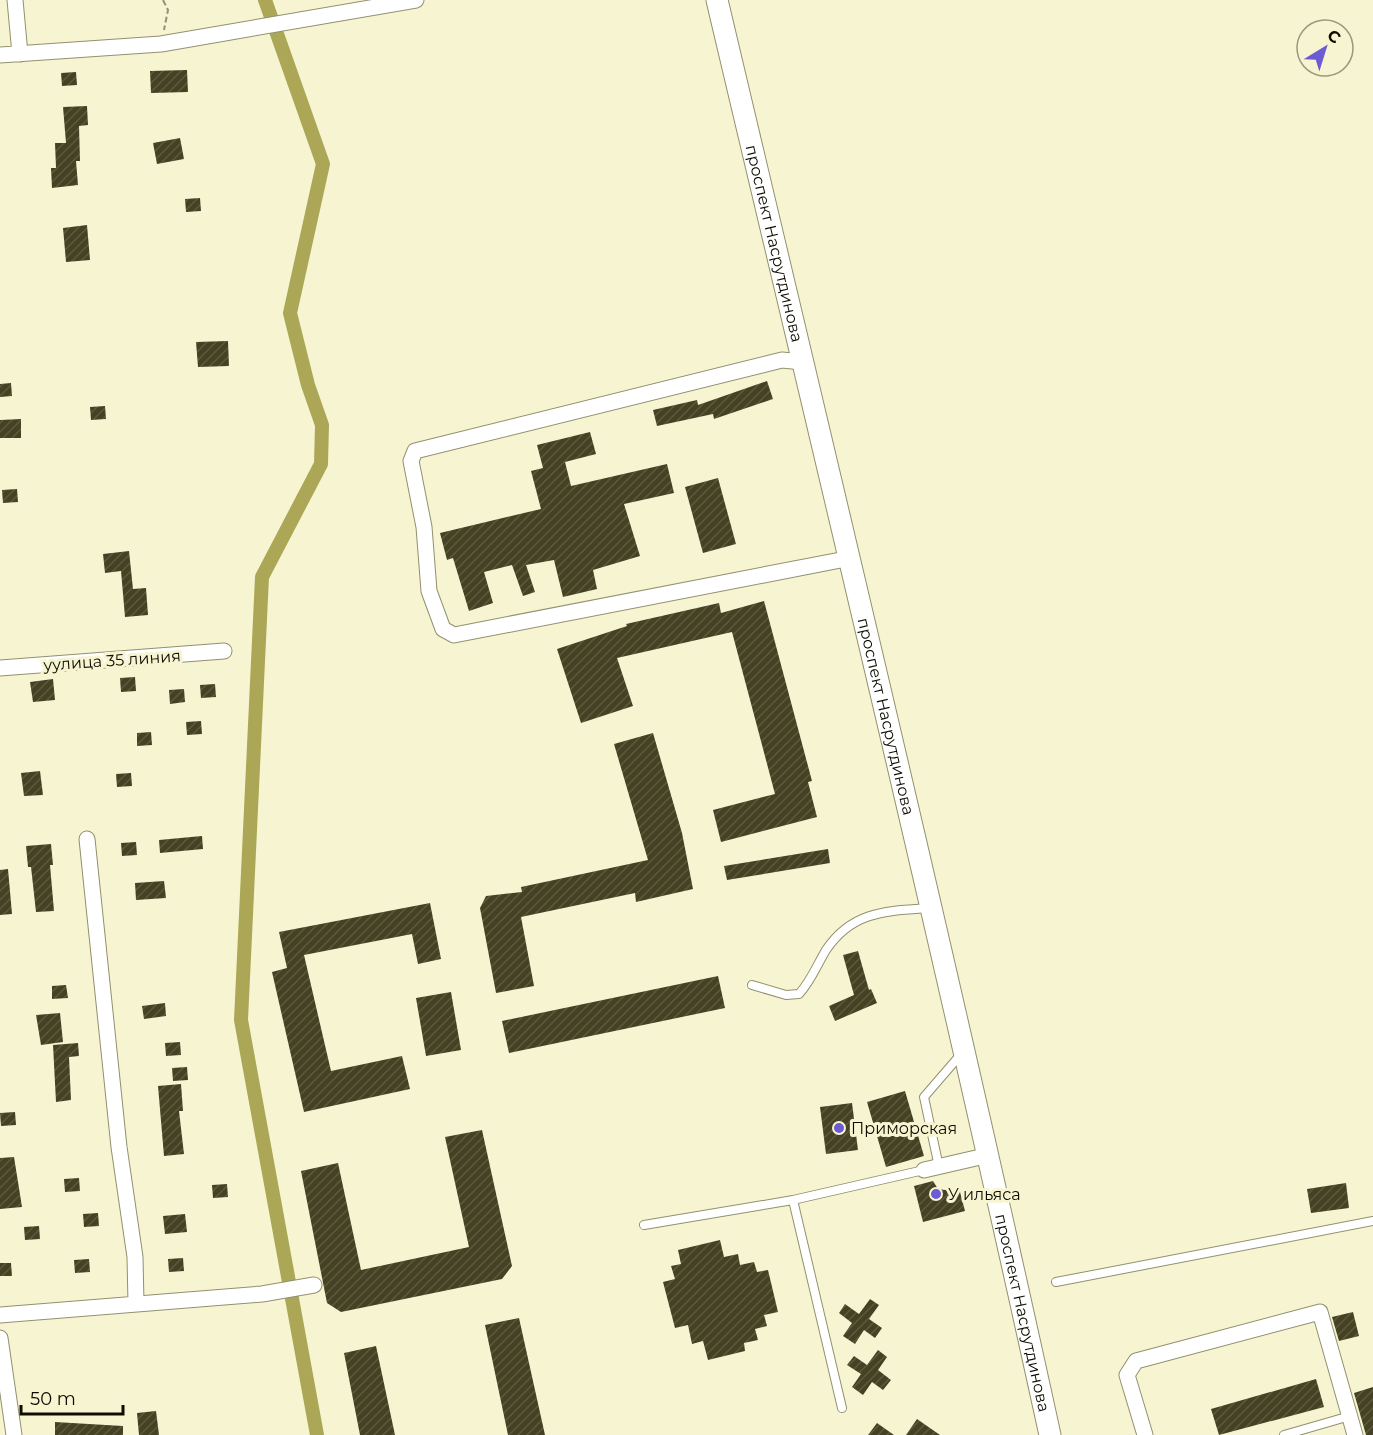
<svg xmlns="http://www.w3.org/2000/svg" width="1373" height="1435" viewBox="0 0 1373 1435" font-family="Montserrat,sans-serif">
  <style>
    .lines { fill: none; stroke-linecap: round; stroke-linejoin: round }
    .canal { stroke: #aca756; stroke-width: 14 }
    .building { fill: url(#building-hatch) }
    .service-casing { stroke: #92906f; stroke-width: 10 }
    .minor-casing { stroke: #92906f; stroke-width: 17 }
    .secondary-casing { stroke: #92906f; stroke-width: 23 }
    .path { stroke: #939178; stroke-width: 2; stroke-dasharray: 6 3; stroke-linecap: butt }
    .service { stroke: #fff; stroke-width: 8 }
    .minor { stroke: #fff; stroke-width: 15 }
    .secondary { stroke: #fff; stroke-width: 21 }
    .poi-dot { fill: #6c5bd5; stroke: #f7f5d1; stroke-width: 2 }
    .labels { text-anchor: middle; stroke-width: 6; stroke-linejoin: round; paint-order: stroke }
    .street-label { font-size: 16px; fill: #0d0c02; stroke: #f7f5d1 }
    .poi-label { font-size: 16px; fill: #0d0c02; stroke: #f7f5d1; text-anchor: start }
  </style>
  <defs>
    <pattern id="building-hatch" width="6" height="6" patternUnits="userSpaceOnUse" patternTransform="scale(1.5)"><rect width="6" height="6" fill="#444223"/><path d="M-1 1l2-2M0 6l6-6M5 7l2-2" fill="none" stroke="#5b5940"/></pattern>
  </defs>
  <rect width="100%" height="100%" fill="#f7f5d1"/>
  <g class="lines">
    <path class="canal" d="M265,0l58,164 -33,149 18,72 14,40 -1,39 -59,113 -21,443 76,415"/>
  </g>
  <path class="building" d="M187,70l1,22 -37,1 -1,-22z
    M76,72l1,13 -15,1 -1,-13z
    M87,106l1,19 -9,1 1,35h-4l2,24 -26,3 -1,-20h5l-1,-25h11l-3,-36z
    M180,138l4,21 -27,5 -4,-21z
    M200,198l1,13 -15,1 -1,-13z
    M87,225l3,35 -24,2 -3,-34z
    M228,341l1,25 -31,1 -2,-25z
    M767,381l6,18 -59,20 -1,-5 -56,12 -4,-16 44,-10 1,5z
    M11,383l1,13 -12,1v-13z
    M105,406l1,13 -15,1 -1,-13z
    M21,419v19h-21v-18z
    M590,432l6,22 -31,8 6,24 96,-22 7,29 -50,11 16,52 -47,14 4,19 -34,8 -9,-37 -28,5 9,27 -12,4 -11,-31 -28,7 9,31 -24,8 -16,-53 -6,2 -7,-27 101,-24 -10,-38 12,-3 -6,-23z
    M718,478l18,66 -33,9 -18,-66z
    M17,489l1,13 -15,1 -1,-13z
    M129,551l4,38 13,-1 2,27 -23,2 -4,-46 -16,2 -2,-19z
    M764,601l48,180 -4,1 9,35 -96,25 -8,-32 62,-16 -43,-162 -115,26 16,48 -52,17 -24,-74 70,-23 -1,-2 93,-21 2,10z
    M135,677l1,14 -15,1 -1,-14z
    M53,679l2,21 -22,2 -3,-20z
    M215,684l1,13 -15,1 -1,-13z
    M184,689l1,13 -15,2 -1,-14z
    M201,721l1,13 -15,1 -1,-13z
    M151,732l1,13 -15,1v-13z
    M653,733l29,100 11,56 -57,13 -1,-9 -114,24 13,69 -38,7 -16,-85 6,-12 36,-4 -1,-5 127,-27 -34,-116z
    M40,771l3,24 -19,1 -3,-23z
    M131,773l1,13 -15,1 -1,-13z
    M202,836l1,13 -43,4 -1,-13z
    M136,842l1,13 -15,1 -1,-13z
    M51,844l2,21h-3l4,46 -18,1 -5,-45h-3l-2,-21z
    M828,849l2,14 -103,17 -3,-14z
    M8,869l4,45 -12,1v-45z
    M164,881l2,17 -30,2 -1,-17z
    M430,903l11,56 -23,5 -6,-30 -108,21 27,116 71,-15 8,33 -106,23 -32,-140 15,-4 -8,-36z
    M858,951l11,39 2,-1 6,14 -42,18 -6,-15 25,-11 -11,-40z
    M718,976l7,32 -216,45 -7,-32z
    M66,985l2,13 -16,1v-13z
    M451,992l10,58 -35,6 -10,-58z
    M165,1003l1,13 -22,3 -2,-13z
    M60,1013l3,29 -22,3 -5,-30z
    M180,1042l1,13 -15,1 -1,-13z
    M78,1043l1,13 -10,1 2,43 -15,2 -3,-57z
    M187,1067l1,13 -15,1 -1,-13z
    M181,1084l2,27h-4l5,43 -20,2 -6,-70z
    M905,1091l19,65 -38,11 -19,-65z
    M852,1103l6,47 -32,4 -6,-47z
    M15,1112l1,13 -15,1 -1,-13z
    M482,1130l30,136 -10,13 -161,33 -14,-9 -26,-132 37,-8 23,107 108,-23 -24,-110z
    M14,1157l8,50 -22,2v-51z
    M79,1178l1,13 -15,1 -1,-13z
    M933,1181l5,8 22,3 5,19 -42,11 -9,-36z
    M1346,1183l3,25 -38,5 -4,-24z
    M227,1184l1,13 -15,1 -1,-13z
    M98,1213l1,13 -15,1 -1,-13z
    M185,1214l2,18 -22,2 -2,-18z
    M39,1226l1,13 -15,1 -1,-13z
    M720,1240l4,17 14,-3 2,11 14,-3 3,10 11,-2 10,42 -14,3 3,11 -12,3 3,11 -14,3 1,8 -37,9 -5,-19 -11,3 -4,-19 -13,3 -12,-46 12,-3 -4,-13 10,-2 -3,-14z
    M183,1258l1,13 -15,1 -1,-13z
    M89,1259l1,13 -15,1 -1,-13z
    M0,1263h11l1,13h-12z
    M870,1299l9,6 -10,14 13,9 -7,10 -11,-8 -9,14 -12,-8 9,-13 -13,-10 6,-9 14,10z
    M1353,1312l6,24 -20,5 -7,-24z
    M519,1318l26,117h-37l-23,-110z
    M376,1346l19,89h-35l-16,-82z
    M878,1350l9,7 -9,13 13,10 -8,10 -11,-8 -9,13 -11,-8 9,-13 -14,-9 7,-9 13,9z
    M1316,1379l8,28 -105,28 -8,-26z
    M1373,1387v48h-7l-12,-42z
    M156,1411l3,24h-20l-2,-22z
    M917,1419l23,16h-34z
    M55,1422l68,4v9h-68z
    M877,1423l17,12h-26z"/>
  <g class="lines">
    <g class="service-casing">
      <path id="service" d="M752,985l34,10 13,-1c12,-13 18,-29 27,-44 26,-39 60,-39 103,-42
        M939,1167l-15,-70 38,-44
        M793,1200l49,208
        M644,1225l149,-25 131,-30
        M1056,1282l317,-61
        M1284,1435l66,-19"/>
    </g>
    <g class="minor-casing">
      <path id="minor" d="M15,0l5,54
        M0,55l161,-11 255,-44
        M803,362l-21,-2 -367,91 -4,10 13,66 5,64 14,38 11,6 397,-77
        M0,668l224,-17
        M87,839l32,308 16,110 1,46
        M924,1170l65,-15
        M0,1315l262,-21 52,-9
        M0,1338l14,97
        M1145,1435l-18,-60 9,-14 184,-49 35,123"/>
    </g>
    <g class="secondary-casing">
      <g id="secondary">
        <path id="s1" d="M717,0c113,478 228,955 333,1435"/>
      </g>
    </g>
    <path class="path" d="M163,0l5,10 -4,20"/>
    <use href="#service" class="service"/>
    <use href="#minor" class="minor"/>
    <use href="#secondary" class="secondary"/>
  </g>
  <g class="poi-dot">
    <circle cx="839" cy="1128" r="6"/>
    <circle cx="936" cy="1194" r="6"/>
  </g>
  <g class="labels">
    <g class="street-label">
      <text dy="6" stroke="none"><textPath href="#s1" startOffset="250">проспект Насрутдинова</textPath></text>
      <text transform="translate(112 660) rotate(-4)" y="6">уулица 35 линия</text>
      <text dy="6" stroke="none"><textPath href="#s1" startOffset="736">проспект Насрутдинова</textPath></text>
      <text dy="6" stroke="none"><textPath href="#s1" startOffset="1348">проспект Насрутдинова</textPath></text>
    </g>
    <g class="poi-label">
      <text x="851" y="1134">Приморская</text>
      <text x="948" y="1200">У ильяса</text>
    </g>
  </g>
  <g transform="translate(1325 48) rotate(38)"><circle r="28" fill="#f7f5d1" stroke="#99987e" stroke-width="1.5"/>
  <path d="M0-4.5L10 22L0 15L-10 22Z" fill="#6c5bd5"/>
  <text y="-9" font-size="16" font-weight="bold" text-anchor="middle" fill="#0d0c02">С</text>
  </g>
  <path d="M21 1405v9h102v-9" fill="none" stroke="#0d0c02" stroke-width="3"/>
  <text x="30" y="1405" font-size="18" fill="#0d0c02" stroke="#f7f5d1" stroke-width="4.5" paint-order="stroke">50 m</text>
</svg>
